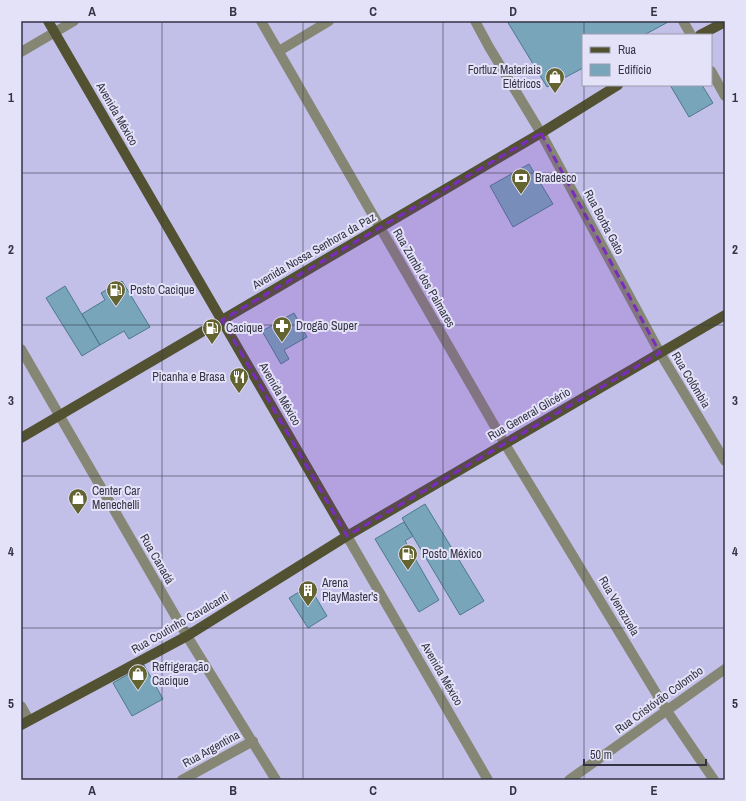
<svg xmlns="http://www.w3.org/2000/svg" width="746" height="801" viewBox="0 0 746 801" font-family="'Archivo Narrow',sans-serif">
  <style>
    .building { fill: #78a5ba; stroke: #4d798d }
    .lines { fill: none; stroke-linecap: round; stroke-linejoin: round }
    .minor { stroke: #858674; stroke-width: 10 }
    .major { stroke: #525232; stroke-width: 10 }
    .marked { fill: #7b2cbf; fill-opacity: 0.2; stroke: #7b2cbf; stroke-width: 3; stroke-dasharray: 8 5; stroke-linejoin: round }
    .grid { fill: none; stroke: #353344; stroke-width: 1; stroke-opacity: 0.55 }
    .labels { text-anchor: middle; stroke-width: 4; stroke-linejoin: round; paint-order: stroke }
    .poi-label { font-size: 12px; fill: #353344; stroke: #e4e2f8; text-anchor: start }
    .street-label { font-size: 12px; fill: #353344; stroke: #e4e2f8 }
    .neatline { fill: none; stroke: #353344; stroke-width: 1.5 }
    .grid-label { font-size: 13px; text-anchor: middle; font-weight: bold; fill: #353344 }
  </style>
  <rect width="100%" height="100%" fill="#c2bfe8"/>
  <path class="building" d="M507,21h163l-26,14h-61v33l-36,19z
    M670,85h32l11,18 -24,14z
    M529,164l24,40 -40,23 -23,-41z
    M122,281l28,46 -21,12 -5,-8 -24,14 -18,-31 23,-14 -4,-7z
    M65,286l35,59 -18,11 -36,-58z
    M294,313l13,24 -23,13 5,9 -8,5 -19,-33z
    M425,504l59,97 -24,14 -58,-97z
    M404,522l9,14 -8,5 34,59 -20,12 -44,-73z
    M309,586l18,30 -19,12 -19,-30z
    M144,665l19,34 -31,17 -19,-33z"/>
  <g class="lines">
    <path class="minor" d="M261,21l244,423 162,267 47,69
      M475,21l14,26 52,86 119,220 65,108
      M683,21l8,14
      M279,51l50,-30
      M21,52l53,-31
      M711,71l14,25
      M21,349l166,287 89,144
      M347,536l141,244
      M21,706l8,14
      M182,780l71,-39
      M569,780l156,-111"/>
    <path class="major" d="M48,21l299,515
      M700,35l25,-13
      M21,438l520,-305 77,-48
      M21,725l166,-89 160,-100 378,-221"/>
  </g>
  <path class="marked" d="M541,133l119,220 -313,183 -125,-216z"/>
  <path class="grid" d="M162,21v759M303,21v759M443,21v759M584,21v14M584,85v695M21,173h704M21,325h704M21,476h704M21,628h704"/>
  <defs>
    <g id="shop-pin" transform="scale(1)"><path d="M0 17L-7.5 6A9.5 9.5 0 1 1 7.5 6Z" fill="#646431" stroke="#e4e2f8"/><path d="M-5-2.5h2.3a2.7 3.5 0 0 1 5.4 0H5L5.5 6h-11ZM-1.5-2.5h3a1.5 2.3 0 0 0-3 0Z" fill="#fff"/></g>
    <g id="bank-pin" transform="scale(1)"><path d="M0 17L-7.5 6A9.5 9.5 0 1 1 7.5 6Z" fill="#646431" stroke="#e4e2f8"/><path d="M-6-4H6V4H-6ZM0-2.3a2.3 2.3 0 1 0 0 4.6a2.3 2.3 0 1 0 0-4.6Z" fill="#fff"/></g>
    <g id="fuel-pin" transform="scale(1)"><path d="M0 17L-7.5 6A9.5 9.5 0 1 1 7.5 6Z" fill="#646431" stroke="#e4e2f8"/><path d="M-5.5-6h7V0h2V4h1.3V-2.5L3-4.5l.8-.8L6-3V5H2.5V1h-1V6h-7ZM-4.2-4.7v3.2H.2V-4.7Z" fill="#fff"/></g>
    <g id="pharmacy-pin" transform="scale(1)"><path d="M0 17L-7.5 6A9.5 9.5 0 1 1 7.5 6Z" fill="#646431" stroke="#e4e2f8"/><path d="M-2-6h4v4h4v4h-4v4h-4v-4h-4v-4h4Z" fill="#fff"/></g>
    <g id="restaurant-pin" transform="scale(1)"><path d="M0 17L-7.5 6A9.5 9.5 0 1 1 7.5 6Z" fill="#646431" stroke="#e4e2f8"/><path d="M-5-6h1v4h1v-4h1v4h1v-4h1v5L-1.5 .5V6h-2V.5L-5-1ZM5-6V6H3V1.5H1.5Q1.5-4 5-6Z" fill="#fff"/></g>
    <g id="building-pin" transform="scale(1)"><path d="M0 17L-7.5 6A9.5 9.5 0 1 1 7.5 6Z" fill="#646431" stroke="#e4e2f8"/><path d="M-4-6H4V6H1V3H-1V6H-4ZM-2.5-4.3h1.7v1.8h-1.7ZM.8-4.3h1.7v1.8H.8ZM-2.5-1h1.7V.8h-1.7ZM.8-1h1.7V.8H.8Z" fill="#fff"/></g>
  </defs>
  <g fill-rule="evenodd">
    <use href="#shop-pin" x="555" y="77"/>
    <use href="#bank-pin" x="521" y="178"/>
    <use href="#fuel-pin" x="116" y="290"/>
    <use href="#pharmacy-pin" x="282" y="326"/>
    <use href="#fuel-pin" x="212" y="328"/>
    <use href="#restaurant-pin" x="239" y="377"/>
    <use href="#shop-pin" x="78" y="498"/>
    <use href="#fuel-pin" x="408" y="554"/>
    <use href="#building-pin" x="308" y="590"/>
    <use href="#shop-pin" x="138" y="674"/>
  </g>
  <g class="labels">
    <g class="poi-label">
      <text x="541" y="74" text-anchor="end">Fortluz Materiais<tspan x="541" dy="14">Elétricos</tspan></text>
      <text x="535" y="182">Bradesco</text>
      <text x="130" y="294">Posto Cacique</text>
      <text x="296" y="330">Drogão Super</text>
      <text x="226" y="332">Cacique</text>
      <text x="225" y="381" text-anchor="end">Picanha e Brasa</text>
      <text x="92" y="495">Center Car<tspan x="92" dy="14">Menechelli</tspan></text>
      <text x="422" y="558">Posto México</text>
      <text x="322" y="587">Arena<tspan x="322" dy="14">PlayMaster's</tspan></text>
      <text x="152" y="671">Refrigeração<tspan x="152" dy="14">Cacique</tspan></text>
    </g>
    <g class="street-label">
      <text transform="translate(117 114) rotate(60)" y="4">Avenida México</text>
      <text transform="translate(604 222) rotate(62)" y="4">Rua Borba Gato</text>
      <text transform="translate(314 251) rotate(-30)" y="4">Avenida Nossa Senhora da Paz</text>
      <text transform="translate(424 278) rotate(60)" y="4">Rua Zumbi dos Palmares</text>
      <text transform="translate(691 380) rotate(59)" y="4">Rua Colômbia</text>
      <text transform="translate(280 394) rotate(60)" y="4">Avenida México</text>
      <text transform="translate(529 414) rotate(-30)" y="4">Rua General Glicério</text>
      <text transform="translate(157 559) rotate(60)" y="4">Rua Canadá</text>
      <text transform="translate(619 606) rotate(59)" y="4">Rua Venezuela</text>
      <text transform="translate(180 623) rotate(-30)" y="4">Rua Coutinho Cavalcanti</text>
      <text transform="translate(442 674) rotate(60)" y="4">Avenida México</text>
      <text transform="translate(659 700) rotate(-36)" y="4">Rua Cristóvão Colombo</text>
      <text transform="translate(211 749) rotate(-29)" y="4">Rua Argentina</text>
    </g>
  </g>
  <rect width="746" height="801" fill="none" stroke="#e4e2f8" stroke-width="44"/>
  <rect x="582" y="34" width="130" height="52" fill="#e4e2f8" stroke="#9e9cb0"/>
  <rect x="590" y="47" width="20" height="6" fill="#525232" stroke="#9e9cb0"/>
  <text x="618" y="54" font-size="12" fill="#353344">Rua</text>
  <rect x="590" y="64" width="20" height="12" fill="#78a5ba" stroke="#9e9cb0"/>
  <text x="618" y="74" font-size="12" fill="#353344">Edifício</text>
  <path d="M584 759v6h122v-6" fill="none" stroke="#353344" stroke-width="2"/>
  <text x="590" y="759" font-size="12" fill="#353344" stroke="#e4e2f8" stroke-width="3" paint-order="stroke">50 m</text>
  <rect x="22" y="22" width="702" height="757" class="neatline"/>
  <g class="grid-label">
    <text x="92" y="16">A</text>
    <text x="233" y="16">B</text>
    <text x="373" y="16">C</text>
    <text x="513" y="16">D</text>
    <text x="654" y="16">E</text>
    <text x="11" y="102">1</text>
    <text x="735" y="102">1</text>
    <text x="11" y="254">2</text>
    <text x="735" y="254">2</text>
    <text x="11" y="405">3</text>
    <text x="735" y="405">3</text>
    <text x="11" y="556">4</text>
    <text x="735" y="556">4</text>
    <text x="11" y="708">5</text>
    <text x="735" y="708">5</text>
    <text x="92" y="795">A</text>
    <text x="233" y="795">B</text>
    <text x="373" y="795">C</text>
    <text x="513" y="795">D</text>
    <text x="654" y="795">E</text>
  </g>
</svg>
